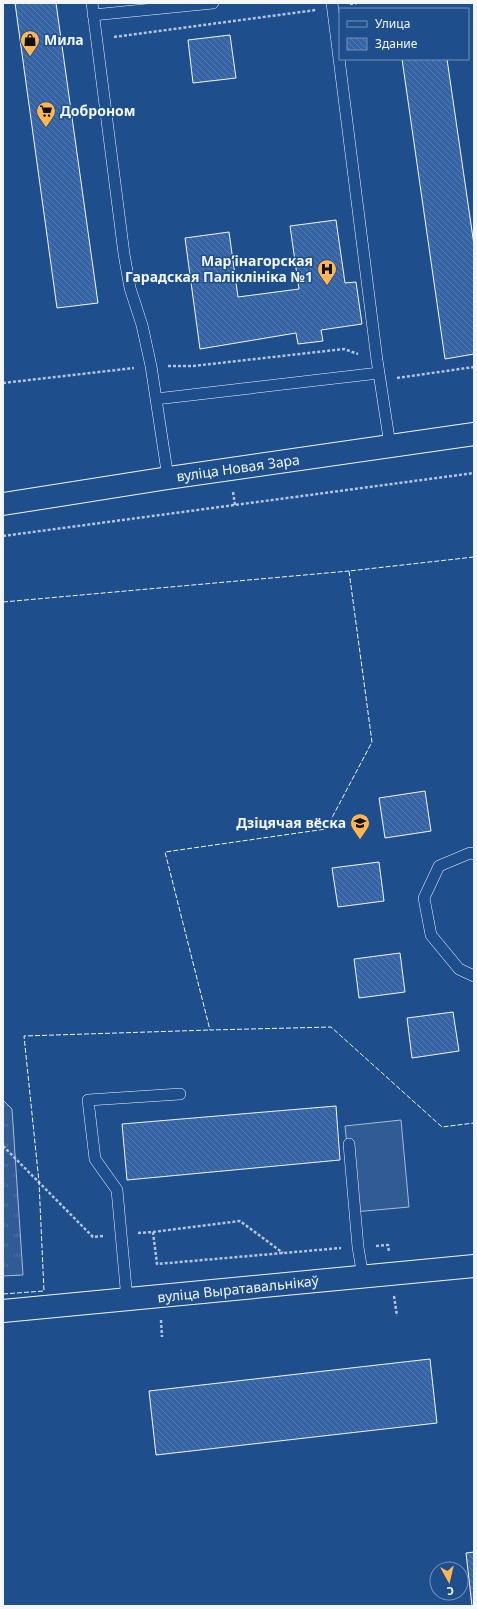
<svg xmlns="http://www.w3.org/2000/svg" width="477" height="1609" viewBox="0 0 477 1609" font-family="'Noto Sans',sans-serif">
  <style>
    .grass { fill: url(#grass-tufts); stroke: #a8bbd7 }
    .built { fill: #305b95; stroke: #a8bbd7 }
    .building { fill: url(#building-back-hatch); stroke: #f2f6ff }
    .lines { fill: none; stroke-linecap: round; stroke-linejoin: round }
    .service-casing { stroke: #f2f6ff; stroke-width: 12 }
    .minor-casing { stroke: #f2f6ff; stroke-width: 24 }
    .path { stroke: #b3c4dc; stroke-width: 2.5; stroke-dasharray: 3 2; stroke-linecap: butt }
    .service { stroke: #1f4e8c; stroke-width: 11 }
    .minor { stroke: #1f4e8c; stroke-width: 22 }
    .fence { stroke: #f2f6ff; stroke-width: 1; stroke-dasharray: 5 2; stroke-linecap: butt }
    .labels { text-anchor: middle; stroke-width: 3; stroke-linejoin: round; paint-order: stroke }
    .poi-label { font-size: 14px; font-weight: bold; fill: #f2f6ff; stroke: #1f4e8c; text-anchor: start }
    .street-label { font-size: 14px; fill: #f2f6ff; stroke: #1f4e8c }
  </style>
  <defs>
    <pattern id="grass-tufts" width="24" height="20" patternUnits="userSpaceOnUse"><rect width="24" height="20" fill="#305b95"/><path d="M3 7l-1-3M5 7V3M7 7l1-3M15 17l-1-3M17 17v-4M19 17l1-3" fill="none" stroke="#4e73a5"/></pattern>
    <pattern id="building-back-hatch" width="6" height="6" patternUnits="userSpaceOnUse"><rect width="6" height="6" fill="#3563a3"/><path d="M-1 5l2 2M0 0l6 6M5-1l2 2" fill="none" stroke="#537ab1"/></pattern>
  </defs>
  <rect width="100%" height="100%" fill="#1f4e8c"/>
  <path class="grass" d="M3,1100l9,9 11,166 -20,1z"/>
  <path class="built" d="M401,1120l8,87 -55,5 -9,-86z"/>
  <path class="building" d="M15,3h41l42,300 -41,5z
    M230,35l6,43 -43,5 -5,-43z
    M402,59h45l27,186v109l-29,5z
    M336,220l9,63 11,-1 6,42 -41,6 2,11 -25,3 -2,-11 -96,16 -15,-111 44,-6 9,65 61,-8 -9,-63z
    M425,791l6,40 -46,7 -6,-40z
    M379,862l5,39 -46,6 -6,-39z
    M400,953l5,39 -46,6 -5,-39z
    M453,1012l6,39 -47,7 -5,-40z
    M336,1106l4,54 -213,20 -5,-56z
    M430,1359l7,64 -281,32 -7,-64z
    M474,1552v54h-2l-6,-53z"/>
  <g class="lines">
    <g class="service-casing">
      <path id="service" d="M92,3l32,251 6,34 12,37 9,41 17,112
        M332,3l45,357 13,85
        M93,15l120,-12
        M156,399l223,-26
        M474,854l-4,-1 -31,13 -15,32 7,37 28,34 15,7
        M349,1144l9,103 5,30
        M127,1299l-10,-109 -22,-31 -7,-59 92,-6"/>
    </g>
    <g class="minor-casing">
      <path id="minor" d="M3,504l165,-26 306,-44
        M3,1311l471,-45"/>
    </g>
    <path class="path" d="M350,4l7,-1
      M114,37l202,-27
      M168,366h25l151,-17 14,5
      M397,378l77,-11
      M3,383l131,-15
      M233,492l2,13
      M3,536l471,-63
      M3,1146l90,91 10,-1
      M153,1232l87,-11 43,32
      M138,1233l15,-1 4,32 184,-16
      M376,1246l12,-1 1,7
      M394,1296l3,20
      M161,1320l1,17"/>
    <use href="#service" class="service"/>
    <use href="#minor" class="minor"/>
    <path class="fence" d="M474,557l-125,14 23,171 -46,87 -161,23 45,178 121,-3 111,100 32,-4
      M3,602l346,-31
      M3,1294l41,-3 -5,-109 -15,-146 186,-6"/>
  </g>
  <defs>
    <g id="shop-pin" transform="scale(1)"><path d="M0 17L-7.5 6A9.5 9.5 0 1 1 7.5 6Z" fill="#ffb74d" stroke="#1f4e8c"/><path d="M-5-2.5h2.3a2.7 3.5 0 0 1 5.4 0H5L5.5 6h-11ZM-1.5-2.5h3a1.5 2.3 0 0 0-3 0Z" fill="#111"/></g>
    <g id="supermarket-pin" transform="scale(1)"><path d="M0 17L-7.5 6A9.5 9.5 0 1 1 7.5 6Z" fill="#ffb74d" stroke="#1f4e8c"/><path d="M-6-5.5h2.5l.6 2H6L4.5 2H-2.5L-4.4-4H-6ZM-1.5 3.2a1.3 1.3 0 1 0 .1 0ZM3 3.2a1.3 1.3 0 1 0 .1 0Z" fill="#111"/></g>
    <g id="hospital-pin" transform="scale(1)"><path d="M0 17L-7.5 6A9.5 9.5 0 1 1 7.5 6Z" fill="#ffb74d" stroke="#1f4e8c"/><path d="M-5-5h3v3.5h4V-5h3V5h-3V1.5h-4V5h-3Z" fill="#111"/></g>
    <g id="school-pin" transform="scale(1)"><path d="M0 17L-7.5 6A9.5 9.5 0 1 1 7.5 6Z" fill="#ffb74d" stroke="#1f4e8c"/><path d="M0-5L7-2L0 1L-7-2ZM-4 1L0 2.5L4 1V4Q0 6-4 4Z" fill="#111"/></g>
  </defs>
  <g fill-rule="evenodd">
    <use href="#shop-pin" x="30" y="40"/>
    <use href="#supermarket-pin" x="46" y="111"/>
    <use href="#hospital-pin" x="327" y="269"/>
    <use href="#school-pin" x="360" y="823"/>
  </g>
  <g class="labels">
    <g class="poi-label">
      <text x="44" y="45">Мила</text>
      <text x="60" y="116">Доброном</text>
      <text x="313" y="266" text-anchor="end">Марʼінагорская<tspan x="313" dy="16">Гарадская Паліклініка №1</tspan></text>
      <text x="346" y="828" text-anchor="end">Дзіцячая вёска</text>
    </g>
    <g class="street-label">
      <text transform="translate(238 468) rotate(-8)" y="5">вуліца Новая Зара</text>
      <text transform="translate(238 1289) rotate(-6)" y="5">вуліца Выратавальнікаў</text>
    </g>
  </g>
  <rect width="477" height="1609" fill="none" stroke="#f2f6ff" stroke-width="8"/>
  <rect x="339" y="8" width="130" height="52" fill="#1f4e8c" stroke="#7391ba"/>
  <rect x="347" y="21" width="20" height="6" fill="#1f4e8c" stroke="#7391ba"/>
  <text x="375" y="28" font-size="12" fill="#f2f6ff">Улица</text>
  <rect x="347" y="38" width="20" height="12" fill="url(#building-back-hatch)" stroke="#7391ba"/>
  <text x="375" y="48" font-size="12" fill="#f2f6ff">Здание</text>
  <g transform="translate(449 1581) rotate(172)"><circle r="19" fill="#1f4e8c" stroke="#7391ba"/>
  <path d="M0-3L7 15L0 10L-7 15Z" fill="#ffb74d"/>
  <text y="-6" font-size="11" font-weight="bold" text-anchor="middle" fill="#f2f6ff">С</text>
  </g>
</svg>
